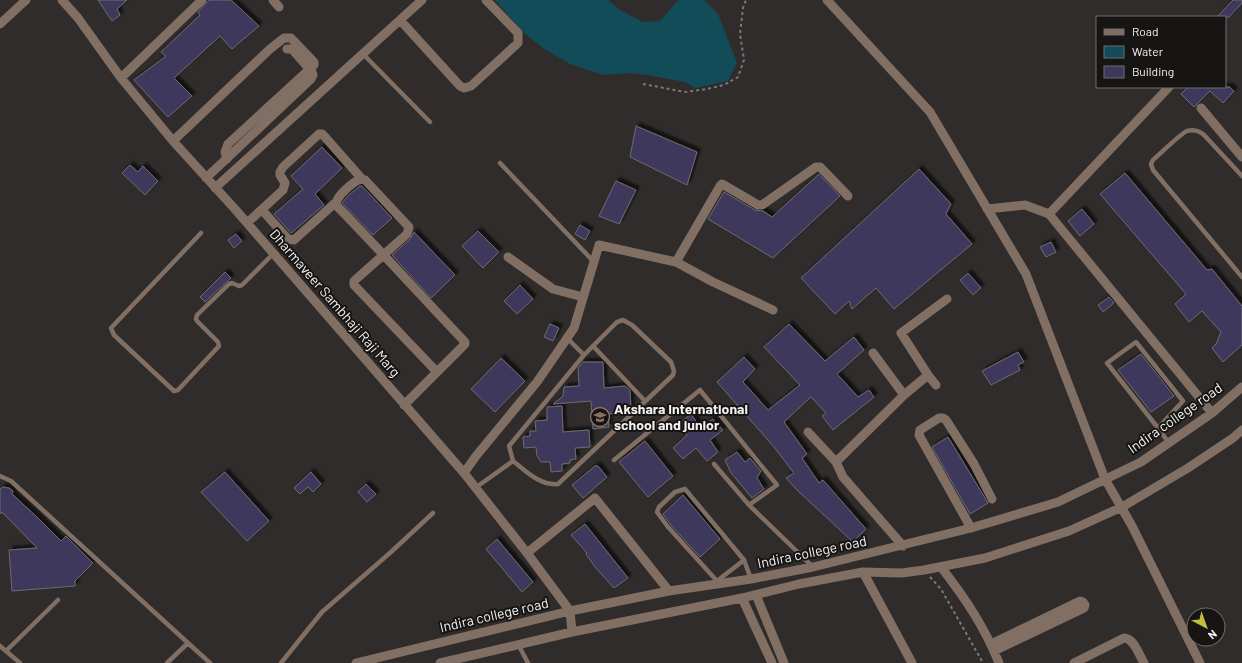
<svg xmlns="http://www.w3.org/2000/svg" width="1242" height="663" viewBox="0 0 1242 663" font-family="Barlow,sans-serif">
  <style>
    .water { fill: #124c59 }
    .building { fill: #3e385c; stroke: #6c6c70; filter: url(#shadow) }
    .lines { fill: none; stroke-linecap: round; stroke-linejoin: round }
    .path { stroke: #7d7a79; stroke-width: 2; stroke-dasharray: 3 3; stroke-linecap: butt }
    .lane { stroke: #816f64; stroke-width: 4.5 }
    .street { stroke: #816f64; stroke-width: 9 }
    .labels { text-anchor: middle; stroke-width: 4; stroke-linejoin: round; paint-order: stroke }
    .street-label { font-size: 14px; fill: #f5f2f1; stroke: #171514 }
    .poi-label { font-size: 14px; font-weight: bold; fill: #f5f2f1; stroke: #171514; text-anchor: start }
  </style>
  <defs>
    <filter id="shadow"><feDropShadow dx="3.5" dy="-3.5" stdDeviation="1" flood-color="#0009"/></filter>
  </defs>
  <rect width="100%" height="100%" fill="#302c2b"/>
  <path class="water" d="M495,0h113l12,10 23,12 17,-1 18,-21h26l14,14 19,49 -9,18 -33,7 -10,-6 -37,-7 -19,-2 -26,2 -33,-11 -27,-16 -20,-16z"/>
  <path class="building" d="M98,0h29l-10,9 3,6 -8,6z
    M209,0h22l28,26 -27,23 -12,-13 -46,42 18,18 -24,21 -34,-37 32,-24 -5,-4 39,-37 -2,-3z
    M1233,0h9v3l-13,14h-12z
    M1188,87h42l4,4 -11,12 -13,-12 -16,16 -13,-13z
    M636,126l61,26 -10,33 -57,-28z
    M322,147l20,21 -27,26 9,11 -33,28 -17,-19 29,-25 -12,-13z
    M130,165l8,7 5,-6 15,15 -13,14 -23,-22z
    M919,169l32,35 -5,10 26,30 -78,65 -18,-21 -24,21 -3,-8 -14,13 -34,-36z
    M1125,173l82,97 5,-1 30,37v39l-19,17 -11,-14 4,-4 5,-12 -19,-21 -13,11 -14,-18 11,-10 -86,-100z
    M819,174l21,22 -67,62 -65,-39 16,-27 31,18 8,1 9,6z
    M616,181l20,9 -17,34 -20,-8z
    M360,186h2l30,32 -19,17 -31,-32 7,-8z
    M1082,209l12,15 -14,12 -12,-15z
    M580,225l10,6 -5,9 -10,-6z
    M478,231l21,21 -16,16 -21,-22z
    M414,232l41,43 -24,23 -39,-43 19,-17z
    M236,234l6,7 -8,7 -6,-8z
    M1051,242l5,10 -10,5 -6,-10z
    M225,272l6,6 -26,24 -5,-5z
    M968,273l13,15 -8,7 -13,-15z
    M520,285l13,14 -16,15 -13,-13z
    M1109,297l5,6 -11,9 -5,-7z
    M550,324l9,4 -6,13 -9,-4z
    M789,324l36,37 29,-24 10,13 -27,24 21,23 11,-7 5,7 -41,33 -11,-14 4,-3 -15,-16 -27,25 23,32 -5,4 17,25 4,-3 43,49 -13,13 -55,-51 -12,-13 8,-5 -20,-26 -57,-65 27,-25 11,12 -12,13 25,28 32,-25 -36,-38z
    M1018,352l6,10 -6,3 2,5 -29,15 -9,-14z
    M1141,354l33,42 -23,16 -33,-42z
    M501,358l24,23 -30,31 -24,-23z
    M583,362h20l1,26 21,-2 5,4 1,19 -2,3 -21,2 1,13 -16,2 -2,-28 -38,3 10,-8 1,-9 15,-1 -1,-18z
    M562,406l1,26 26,-2 1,17 -15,1 1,11 -6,1v3l-8,1v7l-11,1 -1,-10h-9l-4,-6 -1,-9 -12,1 -1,-11 7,-1v-5h6l-1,-10 12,-1v-13z
    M691,414l9,13 13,-8 10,11 -13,10 8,12 -11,9 -11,-13 -13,11 -10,-11 14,-13 -10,-10z
    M948,437l40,66 -18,11 -38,-67z
    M645,441l28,35 -25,21 -29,-35z
    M737,452l8,10 5,-4 11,13 -4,7 7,11 -12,9 -21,-25 -6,-13z
    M595,466h3l9,11 -24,21 -11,-13z
    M225,472l44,49 -22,20 -46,-49z
    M311,472l10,12 -8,8 -5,-5 -8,7 -6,-6z
    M366,484l10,10 -9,8 -9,-10z
    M3,487l6,1 4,3 -1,3 27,25 22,22 5,-5 27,27 -18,18v5l-63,5 -3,-41 28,-2 -34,-35h-3v-24z
    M683,495l37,44 -20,18 -29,-32 -8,-11z
    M585,524l43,54 -14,10 -19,-21 -9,-13 1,-1 -16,-18z
    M497,539l36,43 -11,10 -36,-43z"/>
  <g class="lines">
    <path class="path" d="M643,84l42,8 22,-3 17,-4 14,-8 6,-17 -4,-26 3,-26 3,-8
      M930,577l11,12 42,74"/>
    <path class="lane" d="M363,54l67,68
      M500,163l94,99
      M1242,176l-37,-40c-5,-5 -11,-7 -18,-5 -7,3 -27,23 -34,29l-2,4 2,6 89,107
      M201,233l-90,95 3,7 60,56 4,-1 41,-44 -1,-4 -21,-21 -1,-2 1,-4 32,-31 3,-1 7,3 3,-1 31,-31
      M567,338l17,17
      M593,346l52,55
      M1158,428l25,-27 -47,-59 -29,21 51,65 11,15
      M614,460l86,-70 77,95 -28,20
      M714,464l35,41 64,62
      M0,476l11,5 177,162
      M475,488l38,-27c13,10 27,25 45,23l115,-109 1,-4 -3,-9 -39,-37 -9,-5 -6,2 -33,33 -75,91 4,15
      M744,560l-27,21 -49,-54 -11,-15 2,-5 16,-15 10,-3 59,71 7,19
      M518,644l10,19
      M0,646l20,17
      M6,651l52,-51
      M167,663l21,-20 22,20
      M281,663l41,-51 69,-60 42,-39"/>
    <path class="street" d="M62,0l16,18 43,60 52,63 61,67 230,265 63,80 43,58 2,21
      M273,0l6,7
      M827,0l103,112 96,162 79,205 27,47 68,137
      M400,20l60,66 4,2 7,-2 47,-43v-10l-32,-33
      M0,24l26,-24
      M121,78l81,-78
      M1169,87l-120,127 163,199
      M1201,108l41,49
      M173,141l97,-92 14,-11h7l23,24v3l-86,79 -3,8 2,7
      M206,178l105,-99 2,-4 -1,-3 -20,-23h-5
      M215,188l207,-188
      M987,209l38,-4 24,9
      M262,210l26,29 6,1 41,-37
      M247,223l36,-33 2,-7 -5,-8v-3l3,-5 36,-33h3l3,3 37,42
      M508,257l45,32 30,8
      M676,262l44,-76 2,-2 36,21h4l54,-38h4l28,29
      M873,353l31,42
      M928,375l8,10
      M404,405l61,-61v-2c-43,-45 -85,-92 -129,-137 -1,-8 16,-22 24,-26l5,1 44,47 -2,7 -53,47v4l83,87
      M808,432l28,30
      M464,473l12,-17 61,-74 37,-54 25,-83 77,17 37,20 60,28
      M971,528l-52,-93 1,-5 19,-12h4l3,2 28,44 18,35
      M903,546l-60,-69 -7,-15 68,-67 24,-20 -27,-42 46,-34
      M527,553l68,-55 74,93
      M941,567c24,31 43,59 58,96
      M863,572l49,91
      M756,595l28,68
      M742,598l30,65
      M991,644l89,-43 3,1 2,3 -1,3 -4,2 -86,41
      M356,663l214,-52 99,-20 82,-12 62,-12 158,-39 87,-26 83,-40 71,-49 30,-26
      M440,663l132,-31 170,-34 57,-14 64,-12 39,1 22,-3 61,-12 84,-27 53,-24 66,-39 45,-30 9,-8
      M1074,663l50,-25c10,0 15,17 20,25"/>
  </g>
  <defs>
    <g id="school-ring" transform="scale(1)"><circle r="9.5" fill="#171514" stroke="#8d6e63" stroke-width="1.5"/><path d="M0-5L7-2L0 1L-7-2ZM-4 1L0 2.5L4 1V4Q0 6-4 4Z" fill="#8d6e63"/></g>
  </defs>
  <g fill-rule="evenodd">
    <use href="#school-ring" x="600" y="417"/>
  </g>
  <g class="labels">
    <g class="street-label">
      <text transform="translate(335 303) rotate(49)" y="5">Dharmaveer Sambhaji Raji Marg</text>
      <text transform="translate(1175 418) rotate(-35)" y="5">Indira college road</text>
      <text transform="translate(812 552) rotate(-12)" y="5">Indira college road</text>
      <text transform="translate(494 615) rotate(-13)" y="5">Indira college road</text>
    </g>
    <g class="poi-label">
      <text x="614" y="414">Akshara International<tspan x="614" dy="16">school and junior</tspan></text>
    </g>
  </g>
  <rect x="1096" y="16" width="130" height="72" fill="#171514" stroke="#706d6c"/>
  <rect x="1104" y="29" width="20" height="6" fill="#816f64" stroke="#706d6c"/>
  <text x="1132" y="36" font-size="12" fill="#f5f2f1">Road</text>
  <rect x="1104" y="46" width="20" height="12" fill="#124c59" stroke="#706d6c"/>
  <text x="1132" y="56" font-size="12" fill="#f5f2f1">Water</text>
  <rect x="1104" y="66" width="20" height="12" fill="#3e385c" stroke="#706d6c"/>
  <text x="1132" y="76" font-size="12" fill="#f5f2f1">Building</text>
  <g transform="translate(1206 627) rotate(139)"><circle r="19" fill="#171514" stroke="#706d6c"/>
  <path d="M0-3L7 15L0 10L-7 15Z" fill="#c0be40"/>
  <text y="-6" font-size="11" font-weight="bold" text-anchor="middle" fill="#f5f2f1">N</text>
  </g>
</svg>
